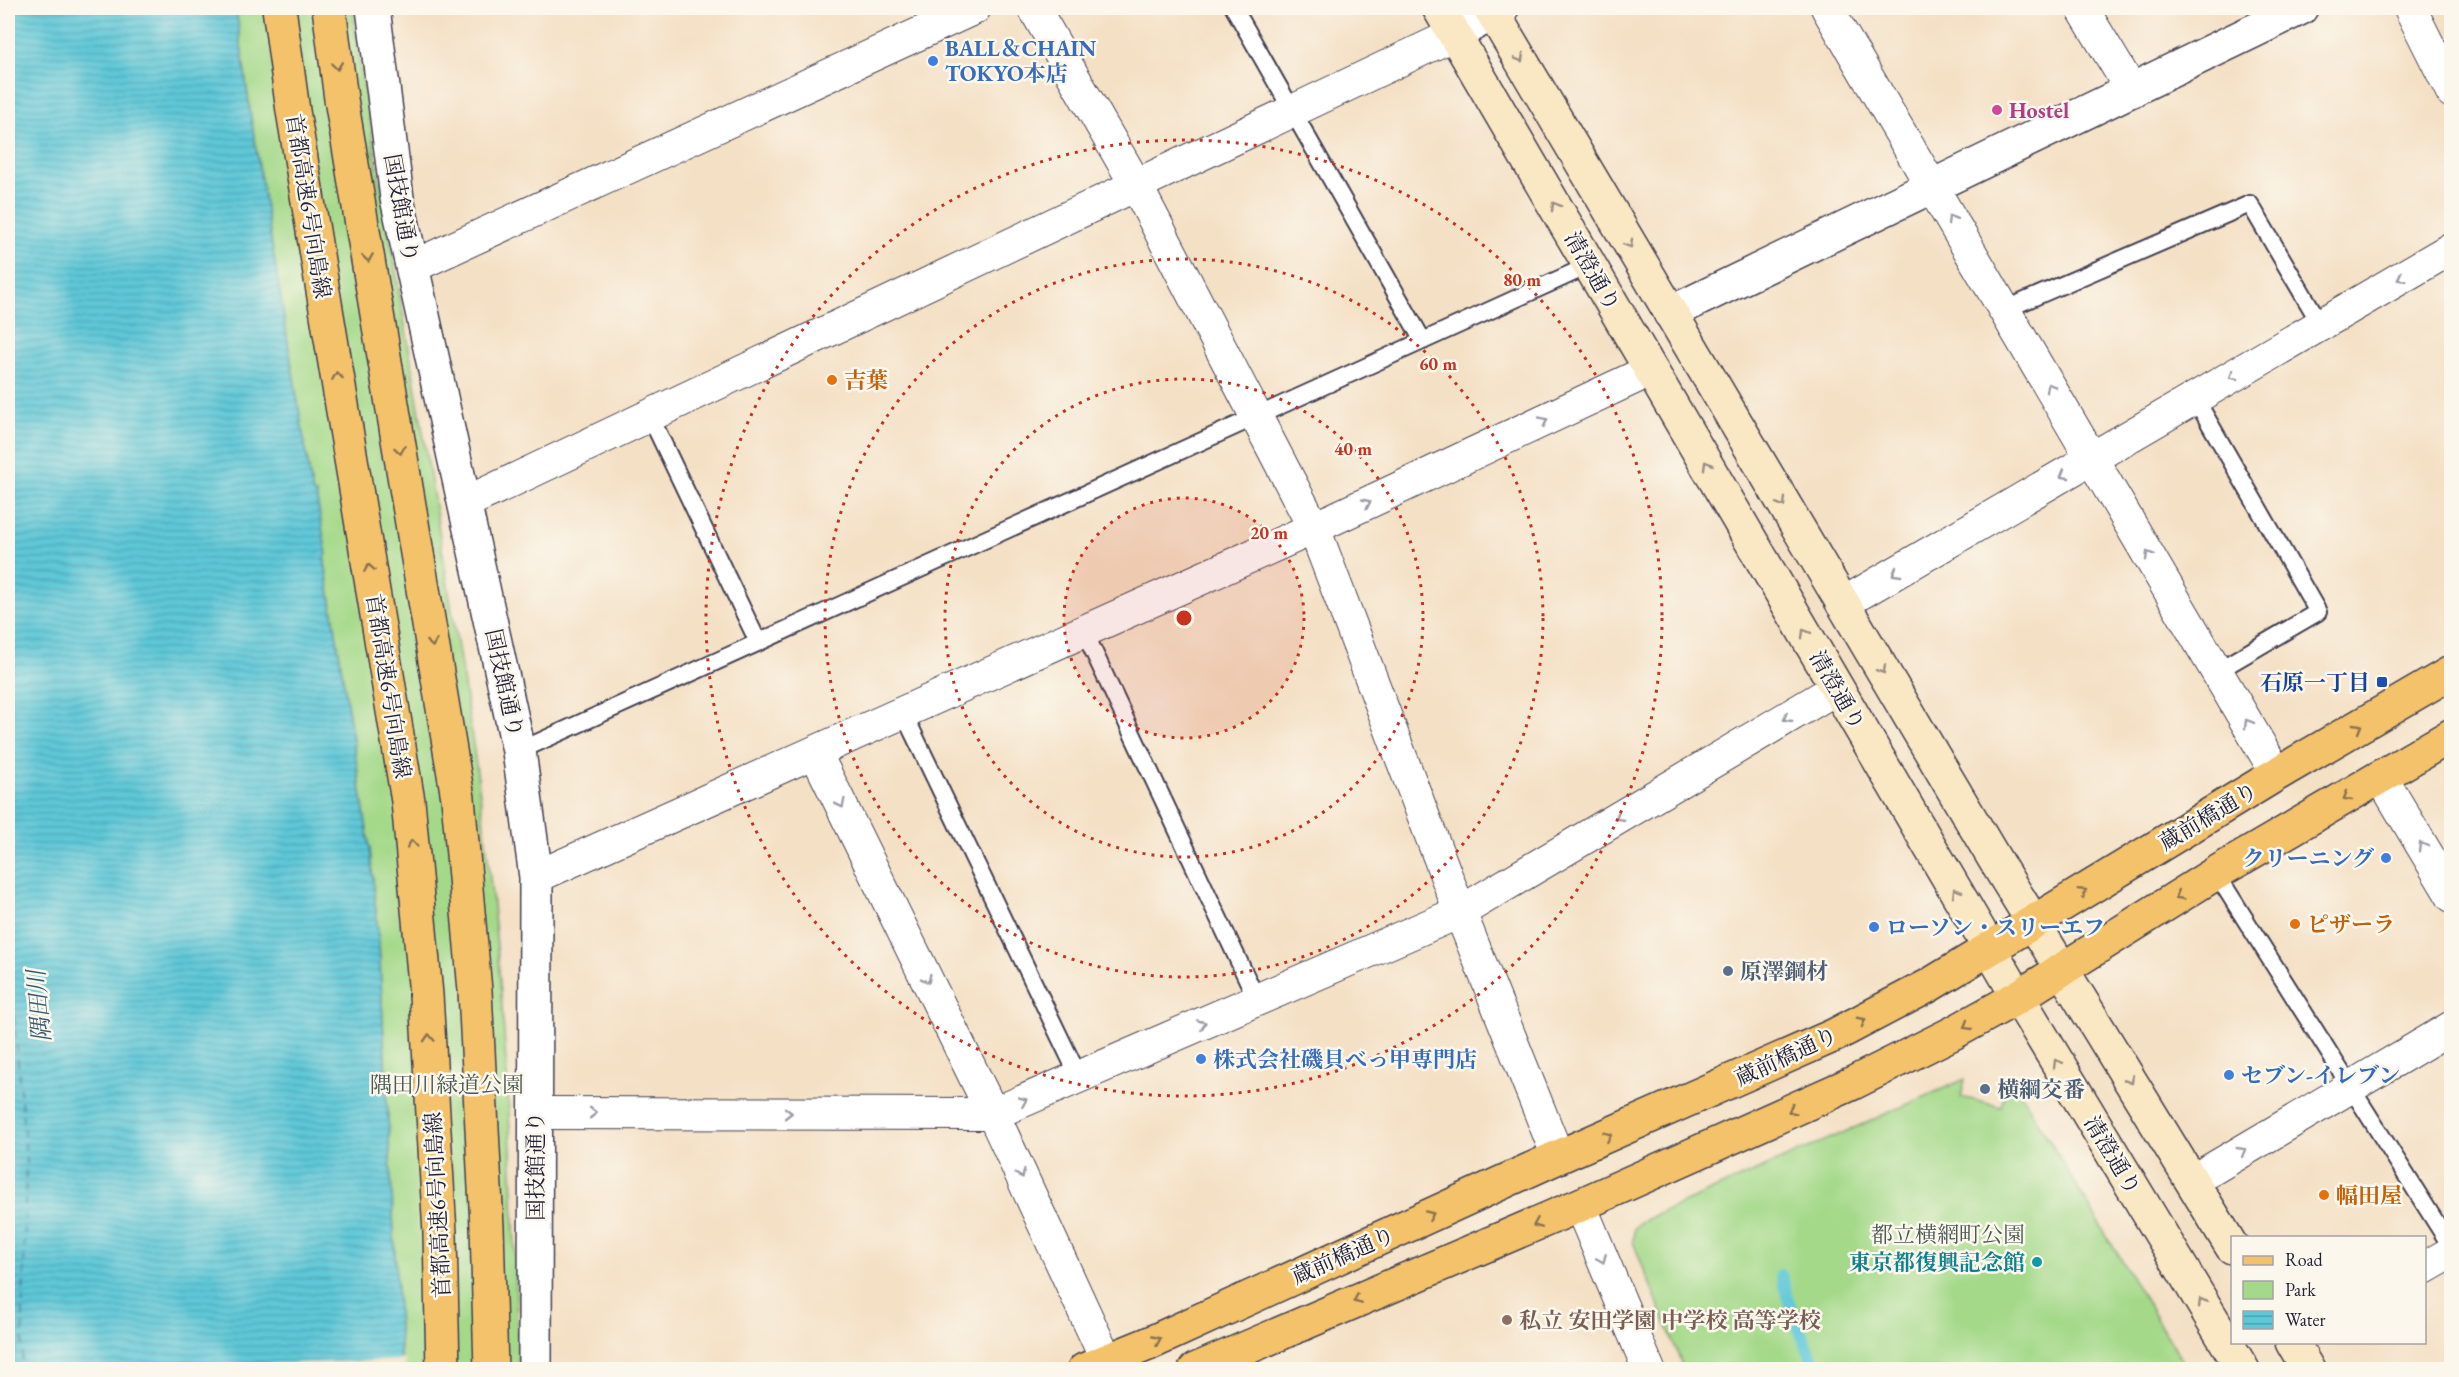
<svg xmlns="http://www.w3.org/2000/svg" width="2459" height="1377" viewBox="0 0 2459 1377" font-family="'EB Garamond','Noto Serif JP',serif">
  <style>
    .green { fill: #a5d98a; stroke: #647e62; stroke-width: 1.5 }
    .water { fill: url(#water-rules); stroke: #40758a; stroke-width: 1.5 }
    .pier { fill: #f4e0c5 }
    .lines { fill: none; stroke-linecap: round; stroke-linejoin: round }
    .stream { stroke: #5ec8d8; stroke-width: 12 }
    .ferry { stroke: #375c72; stroke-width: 1.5; stroke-dasharray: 8 6; stroke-linecap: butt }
    .service-casing { stroke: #423e50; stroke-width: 20 }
    .minor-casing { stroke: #423e50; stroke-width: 34 }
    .tertiary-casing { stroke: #423e50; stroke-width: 36 }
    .secondary-casing { stroke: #423e50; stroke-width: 36 }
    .primary-casing { stroke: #423e50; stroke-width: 36 }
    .motorway-casing { stroke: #423e50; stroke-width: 36 }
    .service { stroke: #fff; stroke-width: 16 }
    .minor { stroke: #fff; stroke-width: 32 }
    .tertiary { stroke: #fff; stroke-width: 33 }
    .secondary { stroke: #fae7c3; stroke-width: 33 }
    .primary { stroke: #f3c26a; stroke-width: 33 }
    .motorway { stroke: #f3c26a; stroke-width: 33 }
    .oneway { stroke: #998e86 }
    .oneway2 { stroke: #8a7252 }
    .oneway3 { stroke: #9c9ca7 }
    .ring { fill: none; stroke: #c8321e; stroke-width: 3; stroke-dasharray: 3 6 }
    .shop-dot { fill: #3f7fe0; stroke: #fbf7ec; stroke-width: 2 }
    .hotel-dot { fill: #d1479c; stroke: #fbf7ec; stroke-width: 2 }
    .food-dot { fill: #e8710a; stroke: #fbf7ec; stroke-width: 2 }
    .transit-dot { fill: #1a4fb4; stroke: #fbf7ec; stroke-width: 2 }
    .service-dot { fill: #5c6f8a; stroke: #fbf7ec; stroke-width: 2 }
    .culture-dot { fill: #0f9aa8; stroke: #fbf7ec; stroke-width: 2 }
    .education-dot { fill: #8d6e63; stroke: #fbf7ec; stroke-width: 2 }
    .labels { text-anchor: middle; stroke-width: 5; stroke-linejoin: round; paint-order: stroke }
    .shop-label { font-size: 22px; font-weight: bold; fill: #366cbe; stroke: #fbf7ec; text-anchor: start }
    .hotel-label { font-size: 22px; font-weight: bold; fill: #b23c85; stroke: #fbf7ec; text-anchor: start }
    .street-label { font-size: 22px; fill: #22223b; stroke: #fbf7ec }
    .food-label { font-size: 22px; font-weight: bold; fill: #c56008; stroke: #fbf7ec; text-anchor: start }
    .transit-label { font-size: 22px; font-weight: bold; fill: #164399; stroke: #fbf7ec; text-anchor: end }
    .service-label { font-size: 22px; font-weight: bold; fill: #4e5e75; stroke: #fbf7ec; text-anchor: start }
    .park-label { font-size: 22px; fill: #495953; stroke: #fbf7ec }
    .culture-label { font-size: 22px; font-weight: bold; fill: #0d838f; stroke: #fbf7ec; text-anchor: end }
    .education-label { font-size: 22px; font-weight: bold; fill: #785e54; stroke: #fbf7ec; text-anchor: start }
    .water-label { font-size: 24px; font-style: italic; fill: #375c72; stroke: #fbf7ec }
    .centre { fill: #c8321e; stroke: #fbf7ec; stroke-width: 3 }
    .ring-label { font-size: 18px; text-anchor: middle; font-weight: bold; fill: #c8321e; stroke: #fbf7ec; stroke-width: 5; stroke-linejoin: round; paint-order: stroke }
  </style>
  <defs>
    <pattern id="water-rules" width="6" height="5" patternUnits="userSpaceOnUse" patternTransform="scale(1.5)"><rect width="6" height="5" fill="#5ec8d8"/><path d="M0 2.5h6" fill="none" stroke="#4da2b0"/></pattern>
  </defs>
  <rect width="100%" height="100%" fill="#fbf7ec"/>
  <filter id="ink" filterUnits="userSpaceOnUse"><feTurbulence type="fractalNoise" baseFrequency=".0167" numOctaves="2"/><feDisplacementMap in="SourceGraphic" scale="12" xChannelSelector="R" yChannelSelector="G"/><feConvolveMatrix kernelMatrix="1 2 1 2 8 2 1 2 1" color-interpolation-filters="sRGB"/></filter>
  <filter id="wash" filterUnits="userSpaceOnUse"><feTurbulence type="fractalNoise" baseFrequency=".008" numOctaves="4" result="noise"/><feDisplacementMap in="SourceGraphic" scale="24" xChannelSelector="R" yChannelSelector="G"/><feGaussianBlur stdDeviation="1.35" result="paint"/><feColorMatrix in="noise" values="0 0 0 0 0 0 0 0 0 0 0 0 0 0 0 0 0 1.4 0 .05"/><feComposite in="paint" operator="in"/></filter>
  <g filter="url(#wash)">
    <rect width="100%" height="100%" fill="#f4e0c5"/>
    <path class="green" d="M236,8h117l7,57c31,176 61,351 89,528 15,91 30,183 40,275 19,167 26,334 29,501h-117l-22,-426 -9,-94 -46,-293 2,-1 -10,-61 -3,1 -62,-377z
      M1965,1079l-4,18 40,10 6,-21 13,6 167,277h-503l-51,-127 1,-13 6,-7z"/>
    <path class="water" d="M8,8h228l15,110 62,376h3l11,61 -3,2 46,292 9,94 22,426h-393z"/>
    <path class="pier" d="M404,1360v10l-308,-1z"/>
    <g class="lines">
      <path class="stream" d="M1781,1275l12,40 24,55"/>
      <path class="ferry" d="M8,947l18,210 -4,213"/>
    </g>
  </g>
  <g filter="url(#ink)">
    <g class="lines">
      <g class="service-casing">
        <path id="service" d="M1234,8l189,333
          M2004,310l246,-106 71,121
          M2195,398l123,214 -101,59
          M650,416l108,226
          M1084,631l173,369
          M903,712l176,365
          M519,751l1071,-486
          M2216,873l236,375"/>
      </g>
      <g class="minor-casing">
        <path id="minor" d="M1034,8l102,177 178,343 146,384 98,245
          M1827,8l450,766
          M2082,8l50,83
          M2410,8l42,84
          M412,267l563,-259
          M465,503l990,-469
          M1842,604l610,-356
          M815,752l178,362 118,256
          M2381,777l71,119
          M536,877l778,-349 337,-158
          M535,1113l458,1 467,-202 377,-224
          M2192,1181l260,-154
          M1580,1205l69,165
          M2424,1268l28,-16"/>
      </g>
      <g class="tertiary-casing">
        <path id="tertiary" d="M373,8l24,190 122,553 17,126 -1,493
          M1455,34l47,-26
          M1670,313l631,-305"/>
      </g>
      <g class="secondary-casing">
        <path id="secondary" d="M1439,8l579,989 225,373
          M1490,8l508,857 234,382
          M2292,1342l16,28"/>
      </g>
      <g class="primary-casing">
        <path id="primary" d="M1084,1370l64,-26 410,-187 277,-122 93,-49 349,-212 175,-102
          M1195,1370l385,-165 273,-122 100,-50 65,-36 198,-124 236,-138"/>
      </g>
      <g class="motorway-casing">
        <path id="motorway" d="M279,8l14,103 115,690 18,194 14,238 3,137
          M329,8l12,91 117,699 17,193 12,236 4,143"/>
      </g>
      <use href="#service" class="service"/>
      <use href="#minor" class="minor"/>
      <use href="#tertiary" class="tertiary"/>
      <use href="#secondary" class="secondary"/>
      <use href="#primary" class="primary"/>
      <use href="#motorway" class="motorway"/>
    </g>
    <defs><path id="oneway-chevron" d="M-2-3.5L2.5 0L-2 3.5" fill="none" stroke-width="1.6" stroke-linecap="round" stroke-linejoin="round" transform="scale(1.5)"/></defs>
    <g class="oneway">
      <use href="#oneway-chevron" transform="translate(1520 58) rotate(60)"/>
      <use href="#oneway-chevron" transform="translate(1555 206) rotate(-120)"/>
      <use href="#oneway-chevron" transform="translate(1629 244) rotate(60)"/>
      <use href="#oneway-chevron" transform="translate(1707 465) rotate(-120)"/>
      <use href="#oneway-chevron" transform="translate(1782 503) rotate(59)"/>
      <use href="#oneway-chevron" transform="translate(1805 633) rotate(-120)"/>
      <use href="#oneway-chevron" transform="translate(1882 670) rotate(59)"/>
      <use href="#oneway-chevron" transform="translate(1956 892) rotate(-121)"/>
      <use href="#oneway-chevron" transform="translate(2057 1063) rotate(-121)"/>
      <use href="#oneway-chevron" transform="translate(2130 1080) rotate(58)"/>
      <use href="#oneway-chevron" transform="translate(2202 1302) rotate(-121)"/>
    </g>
    <g class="oneway2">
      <use href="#oneway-chevron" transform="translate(337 66) rotate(83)"/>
      <use href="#oneway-chevron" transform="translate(368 258) rotate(81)"/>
      <use href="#oneway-chevron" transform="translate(337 376) rotate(-99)"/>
      <use href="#oneway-chevron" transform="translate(400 450) rotate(81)"/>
      <use href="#oneway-chevron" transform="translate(369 568) rotate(-99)"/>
      <use href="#oneway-chevron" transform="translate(432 643) rotate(81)"/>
      <use href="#oneway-chevron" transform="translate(2358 727) rotate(-30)"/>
      <use href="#oneway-chevron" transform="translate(2347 797) rotate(150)"/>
      <use href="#oneway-chevron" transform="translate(412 844) rotate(-95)"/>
      <use href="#oneway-chevron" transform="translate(2083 892) rotate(-32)"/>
      <use href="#oneway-chevron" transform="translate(2179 896) rotate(149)"/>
      <use href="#oneway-chevron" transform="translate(1862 1021) rotate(-28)"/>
      <use href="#oneway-chevron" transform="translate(1967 1026) rotate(150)"/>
      <use href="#oneway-chevron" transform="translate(429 1038) rotate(-93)"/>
      <use href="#oneway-chevron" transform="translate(1792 1110) rotate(156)"/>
      <use href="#oneway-chevron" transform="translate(1608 1136) rotate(-23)"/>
      <use href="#oneway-chevron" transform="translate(1430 1215) rotate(-24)"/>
      <use href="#oneway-chevron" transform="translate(1537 1224) rotate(157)"/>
      <use href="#oneway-chevron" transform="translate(1357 1300) rotate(157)"/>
      <use href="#oneway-chevron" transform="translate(1157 1340) rotate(-24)"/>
    </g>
    <g class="oneway3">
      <use href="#oneway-chevron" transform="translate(1951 219) rotate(-121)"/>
      <use href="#oneway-chevron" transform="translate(2401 278) rotate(150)"/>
      <use href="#oneway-chevron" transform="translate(2233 376) rotate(150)"/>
      <use href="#oneway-chevron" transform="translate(2050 387) rotate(-120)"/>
      <use href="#oneway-chevron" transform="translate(1544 421) rotate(-25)"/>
      <use href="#oneway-chevron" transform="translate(2064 475) rotate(150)"/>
      <use href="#oneway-chevron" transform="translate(1367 503) rotate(-25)"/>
      <use href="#oneway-chevron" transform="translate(2149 555) rotate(-121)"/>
      <use href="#oneway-chevron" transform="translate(1896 573) rotate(150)"/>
      <use href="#oneway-chevron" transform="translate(1787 718) rotate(149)"/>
      <use href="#oneway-chevron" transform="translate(2248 723) rotate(-120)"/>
      <use href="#oneway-chevron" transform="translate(841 804) rotate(64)"/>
      <use href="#oneway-chevron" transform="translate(1619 817) rotate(149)"/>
      <use href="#oneway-chevron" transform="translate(2422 846) rotate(-121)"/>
      <use href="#oneway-chevron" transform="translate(927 979) rotate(64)"/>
      <use href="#oneway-chevron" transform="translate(1202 1024) rotate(-23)"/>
      <use href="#oneway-chevron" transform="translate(1023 1101) rotate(-23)"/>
      <use href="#oneway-chevron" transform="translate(593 1113)"/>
      <use href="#oneway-chevron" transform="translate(788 1113)"/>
      <use href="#oneway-chevron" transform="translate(2242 1151) rotate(-31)"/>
      <use href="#oneway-chevron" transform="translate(1021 1174) rotate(65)"/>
      <use href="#oneway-chevron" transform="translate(1602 1259) rotate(67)"/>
    </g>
  </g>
  <circle cx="1184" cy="618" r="120" fill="#c8321e" fill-opacity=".12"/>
  <g class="ring">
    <circle cx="1184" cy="618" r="120"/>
    <circle cx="1184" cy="618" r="239"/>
    <circle cx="1184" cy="618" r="359"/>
    <circle cx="1184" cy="618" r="478"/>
  </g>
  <g class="shop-dot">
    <circle cx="933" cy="61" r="6"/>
    <circle cx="2386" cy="858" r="6"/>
    <circle cx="1874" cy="927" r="6"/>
    <circle cx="1201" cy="1059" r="6"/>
    <circle cx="2229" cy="1075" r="6"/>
  </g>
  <circle class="hotel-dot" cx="1997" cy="110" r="6"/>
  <g class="food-dot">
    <circle cx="832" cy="380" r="6"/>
    <circle cx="2295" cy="924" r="6"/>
    <circle cx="2324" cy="1195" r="6"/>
  </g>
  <rect class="transit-dot" x="2376" y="676" width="12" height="12" rx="3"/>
  <g class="service-dot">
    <circle cx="1728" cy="971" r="6"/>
    <circle cx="1985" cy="1089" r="6"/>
  </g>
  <circle class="culture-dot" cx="2037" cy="1262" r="6"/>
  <circle class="education-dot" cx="1507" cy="1320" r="6"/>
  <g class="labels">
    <g class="shop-label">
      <text x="945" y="56">BALL＆CHAIN<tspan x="945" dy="25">TOKYO本店</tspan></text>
      <text x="2374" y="866" text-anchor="end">クリーニング</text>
      <text x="1886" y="935">ローソン・スリーエフ</text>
      <text x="1213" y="1067">株式会社磯貝べっ甲専門店</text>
      <text x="2241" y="1083">セブン-イレブン</text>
    </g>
    <g class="hotel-label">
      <text x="2009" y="118">Hostel</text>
    </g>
    <g class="street-label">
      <text transform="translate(309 206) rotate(81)" y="8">首都高速6号向島線</text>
      <text transform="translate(402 208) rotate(80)" y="8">国技館通り</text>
      <text transform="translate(1593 271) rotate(60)" y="8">清澄通り</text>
      <text transform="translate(505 683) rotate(78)" y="8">国技館通り</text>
      <text transform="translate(389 686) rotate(81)" y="8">首都高速6号向島線</text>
      <text transform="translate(1838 690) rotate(60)" y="8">清澄通り</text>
      <text transform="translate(2208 816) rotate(-31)" y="8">蔵前橋通り</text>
      <text transform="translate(1786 1056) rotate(-25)" y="8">蔵前橋通り</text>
      <text transform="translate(2113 1155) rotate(59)" y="8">清澄通り</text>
      <text transform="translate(535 1166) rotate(-90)" y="8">国技館通り</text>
      <text transform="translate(437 1205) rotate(-93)" y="8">首都高速6号向島線</text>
      <text transform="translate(1343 1255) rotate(-24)" y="8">蔵前橋通り</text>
    </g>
    <g class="food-label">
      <text x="844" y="388">吉葉</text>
      <text x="2307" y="932">ピザーラ</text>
      <text x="2336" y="1203">幅田屋</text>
    </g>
    <g class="transit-label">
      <text x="2370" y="690">石原一丁目</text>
    </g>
    <g class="service-label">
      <text x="1740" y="979">原澤鋼材</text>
      <text x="1997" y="1097">横綱交番</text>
    </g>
    <g class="park-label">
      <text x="447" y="1092">隅田川緑道公園</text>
      <text x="1948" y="1242">都立横網町公園</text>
    </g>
    <g class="culture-label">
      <text x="2025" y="1270">東京都復興記念館</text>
    </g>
    <g class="education-label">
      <text x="1519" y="1328">私立 安田学園 中学校 高等学校</text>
    </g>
    <g class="water-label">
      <text transform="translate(39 1006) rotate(-95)" y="8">隅田川</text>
    </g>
  </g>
  <circle cx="1184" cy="618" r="9" class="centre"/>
  <g class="ring-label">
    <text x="1522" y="286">80 m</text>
    <text x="1438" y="370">60 m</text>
    <text x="1353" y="455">40 m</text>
    <text x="1269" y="539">20 m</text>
  </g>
  <rect width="2459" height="1377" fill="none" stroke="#fbf7ec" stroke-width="30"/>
  <rect x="2231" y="1236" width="195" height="108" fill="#fbf7ec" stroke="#a4a2a5" stroke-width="1.5"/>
  <rect x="2243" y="1256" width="30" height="9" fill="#f3c26a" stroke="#a4a2a5" stroke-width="1.5"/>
  <text x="2285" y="1266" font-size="18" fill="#22223b">Road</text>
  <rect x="2243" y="1281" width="30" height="18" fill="#a5d98a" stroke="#a4a2a5" stroke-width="1.5"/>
  <text x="2285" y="1296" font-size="18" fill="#22223b">Park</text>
  <rect x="2243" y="1311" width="30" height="18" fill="url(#water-rules)" stroke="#a4a2a5" stroke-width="1.5"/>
  <text x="2285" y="1326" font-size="18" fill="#22223b">Water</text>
</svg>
